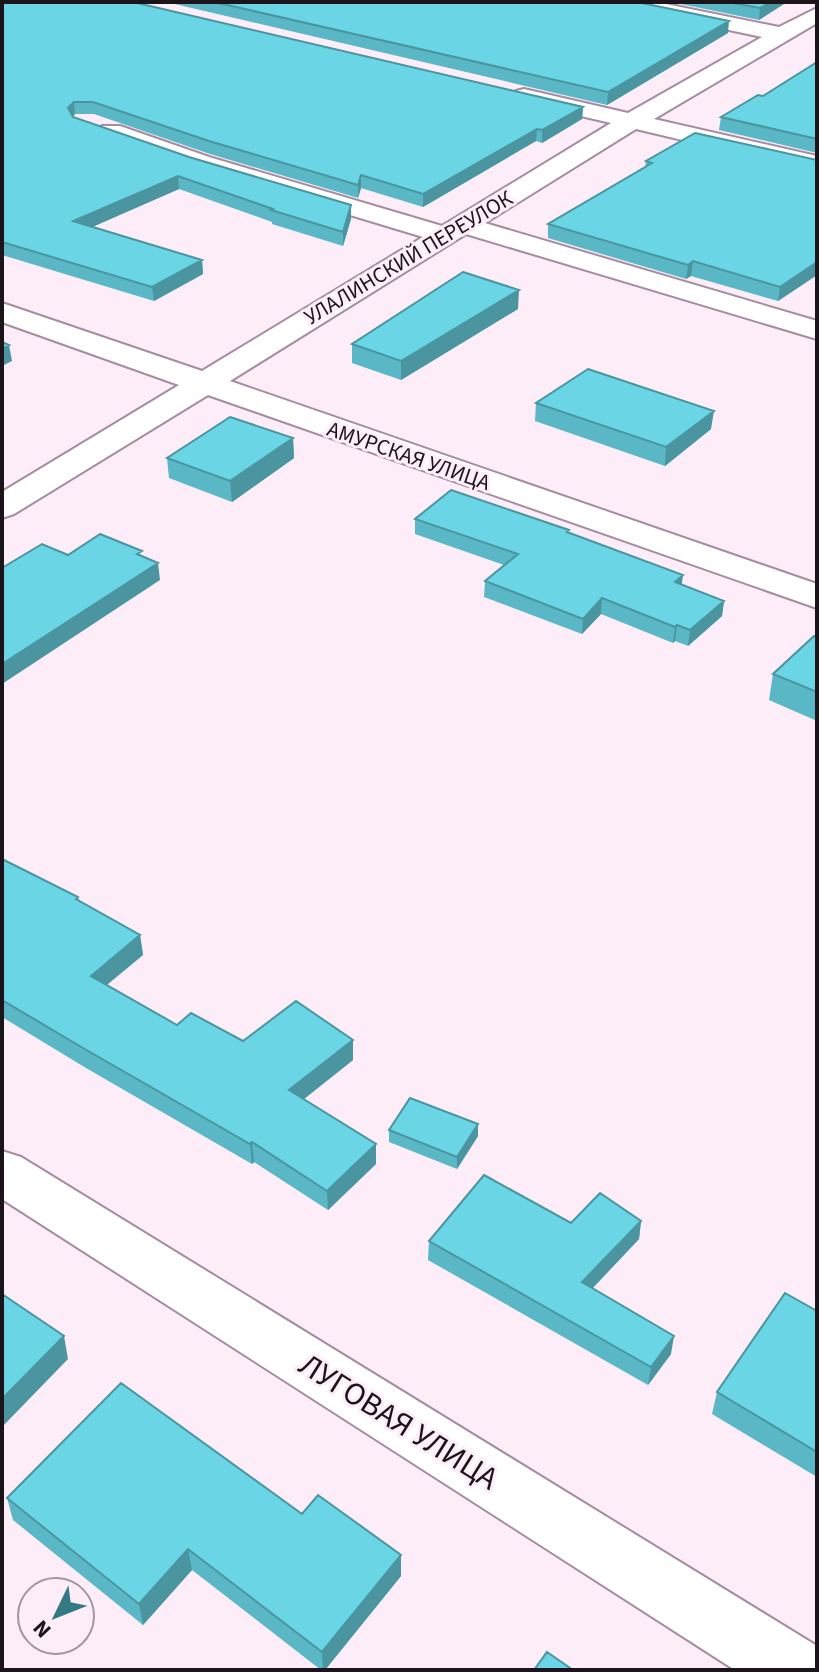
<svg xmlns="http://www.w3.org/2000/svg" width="819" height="1672" viewBox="0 0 819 1672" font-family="'Source Sans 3',sans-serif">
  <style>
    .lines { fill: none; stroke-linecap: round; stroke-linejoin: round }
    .minor-casing { stroke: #a48da0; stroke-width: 4 }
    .minor { fill: #fff; fill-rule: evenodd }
    .wall { fill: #5ab7c5 }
    .shaded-wall { fill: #4a95a0 }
    .building { fill: #69d5e5; stroke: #4a95a0; stroke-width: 2 }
    .labels { text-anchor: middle; stroke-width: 6; stroke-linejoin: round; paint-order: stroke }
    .far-street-label { font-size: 22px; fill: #1c141b; stroke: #fcedf9 }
    .near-street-label { font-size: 32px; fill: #1c141b; stroke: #fcedf9 }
  </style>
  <rect width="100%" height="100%" fill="#fcedf9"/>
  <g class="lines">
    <g class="minor-casing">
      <path id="minor" d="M614,2h42l123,25 38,-19v15l-163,96 163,37v16l-181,-43 -151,94 332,98v18l-351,-105 -236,147 587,203v24l-609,-213 -194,119 -12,4v-26l177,-107 -177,-63v-19l200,68 221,-134 -232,-70 -89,-31 -3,-5 3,-5h18l89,31 233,69 169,-103 -95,-22 -4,-5 4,-5 8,-2 104,24 134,-76 -137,-29z
        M2,1151l19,6 796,489v24h-82l-733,-471z"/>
    </g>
    <use href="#minor" class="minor"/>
  </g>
  <path class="wall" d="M2,2l581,105 -1,12 -40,24 -6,-2 -113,66 -62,-19 -3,10 -148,-44 -116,-40h-19l-2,3 116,40 162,48v14l-8,27 -71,-22v-2l-93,-33 -87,38 110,33 1,14 -49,27 -152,-46z
    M166,2h470l92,31 -121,72z
    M671,2h116l-28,18z
    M817,62v91l-98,-23 2,-13 42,-21z
    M817,160v115l-39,26 -87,-25 -5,3 -138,-41v-14l97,-57 1,-6z
    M518,309l-117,71 -49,-17v-19z
    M536,403l175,26 -46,37 -130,-45z
    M293,438l1,20 -62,44 -63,-24 -2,-20z
    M415,519l154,13 113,52 42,17 -2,15 -34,30 -13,-5 -2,2 -72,-29 -19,20 -98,-37 1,-16 19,-16 -89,-31z
    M817,637v84l-48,-21 4,-26z
    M2,859l76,38 1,4 61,34 3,20 -36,30 70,40 66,16 110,19 -49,39 72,65 -48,46 -74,-48 -2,2 -166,-96 -84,-51z
    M478,1124v12l-21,33 -68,-27v-12z
    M641,1221l-2,18 -46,49 78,66 -23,31 -220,-125 1,-19 142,-18z
    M817,1311v166l-105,-63 5,-22z
    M7,1498l295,16 99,41v21l-76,94h-4l-129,-100 -49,55 -130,-105z"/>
  <path class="shaded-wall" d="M771,2h16l-28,18 1,-12z
    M729,21l-1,12 -121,72 1,-13z
    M74,102l1,12 -6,6 -1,-12z
    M583,107l-1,12 -40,24v-13z
    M537,129l-1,12 -113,66v-13z
    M361,175v13l-3,10v-13z
    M178,176l1,13 -105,46 -1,-14z
    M351,205v14l-8,27v-14z
    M202,260l1,14 -49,27 -2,-14z
    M693,261l-2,15 -5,3 2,-14z
    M817,262v13l-39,26 2,-14z
    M519,290l-1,19 -117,71v-19z
    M9,345l3,16 -10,5v-18z
    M714,411l-3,18 -46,37 1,-19z
    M293,438l1,20 -62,44 -2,-21z
    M158,563l2,17 -158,104v-20z
    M683,575l-2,16 -6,-9z
    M602,598l-1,16 -19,20 1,-15z
    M724,601l-2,15 -34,30 2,-16z
    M677,625l-2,16 -2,2 2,-16z
    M140,935l3,20 -49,40 -3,-19z
    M353,1040v20l-63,50 -1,-20z
    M478,1124v12l-21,33v-12z
    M252,1142l2,20 -2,2 -2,-20z
    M376,1144v20l-48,46 -1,-19z
    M641,1221l-2,18 -58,61 1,-18z
    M64,1336l4,23 -66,68v-28z
    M674,1336l-3,18 -23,31 3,-18z
    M188,1549l4,21 -49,55 -4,-21z
    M401,1555v21l-76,94h-2l-1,-18z"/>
  <path class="building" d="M2,2h131l450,105 -41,23 -5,-1 -114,65 -62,-19 -3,10 -149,-44 -116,-39h-19l-6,6 5,9 116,40 162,48 -8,27 -72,-22 2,-1 -95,-33 -105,45 129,39 -50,27 -150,-45z
    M214,2h423l92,19 -121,71z
    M728,2h43l-11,6z
    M817,62v77l-96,-22 37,-22 5,1z
    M695,133l122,27v102l-37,25 -87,-26 -5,4 -140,-41 104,-61 -6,-2z
    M463,272l56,18 -118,71 -49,-17z
    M2,342l7,3 -7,3z
    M588,369l126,42 -48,36 -130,-44z
    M230,417l63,21 -63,43 -63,-23z
    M451,490l118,40 -2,2 116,43 -8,7 49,19 -34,29 -13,-5 -2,2 -73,-29 -19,21 -98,-38 33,-27 -103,-35z
    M100,534l42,17 -5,3 21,9 -156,101v-96l40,-24 26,11z
    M814,636l3,1v55l-44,-18z
    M2,859l76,38 -2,2 64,36 -49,41 86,49 14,-12 52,28 53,-40 57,39 -64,50 87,54 -49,47 -75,-49 -2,2 -167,-96 -81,-48z
    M410,1098l68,26 -21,33 -68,-27z
    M484,1175l87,48 29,-30 41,28 -59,61 92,54 -23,31 -222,-126z
    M785,1293l32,18v141l-100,-60z
    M2,1294l62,42 -62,63z
    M121,1383l181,131 16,-19 83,60 -79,97 -134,-103 -49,55 -132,-106z
    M547,1652l26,18h-39z"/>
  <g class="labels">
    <g class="far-street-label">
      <text transform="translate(408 257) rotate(-31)" y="8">УЛАЛИНСКИЙ ПЕРЕУЛОК</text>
      <text transform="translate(409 455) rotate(19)" y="8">АМУРСКАЯ УЛИЦА</text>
    </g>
    <g class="near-street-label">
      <text transform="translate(399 1421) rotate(32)" y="11">ЛУГОВАЯ УЛИЦА</text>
    </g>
  </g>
  <rect width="819" height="1672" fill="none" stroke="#1c141b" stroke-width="8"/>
  <g transform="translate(56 1616) rotate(227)"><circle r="38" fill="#fcedf9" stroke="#a296a0" stroke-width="2"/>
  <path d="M0-6L14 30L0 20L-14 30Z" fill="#337a84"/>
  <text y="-12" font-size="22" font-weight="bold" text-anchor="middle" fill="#1c141b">N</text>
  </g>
</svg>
